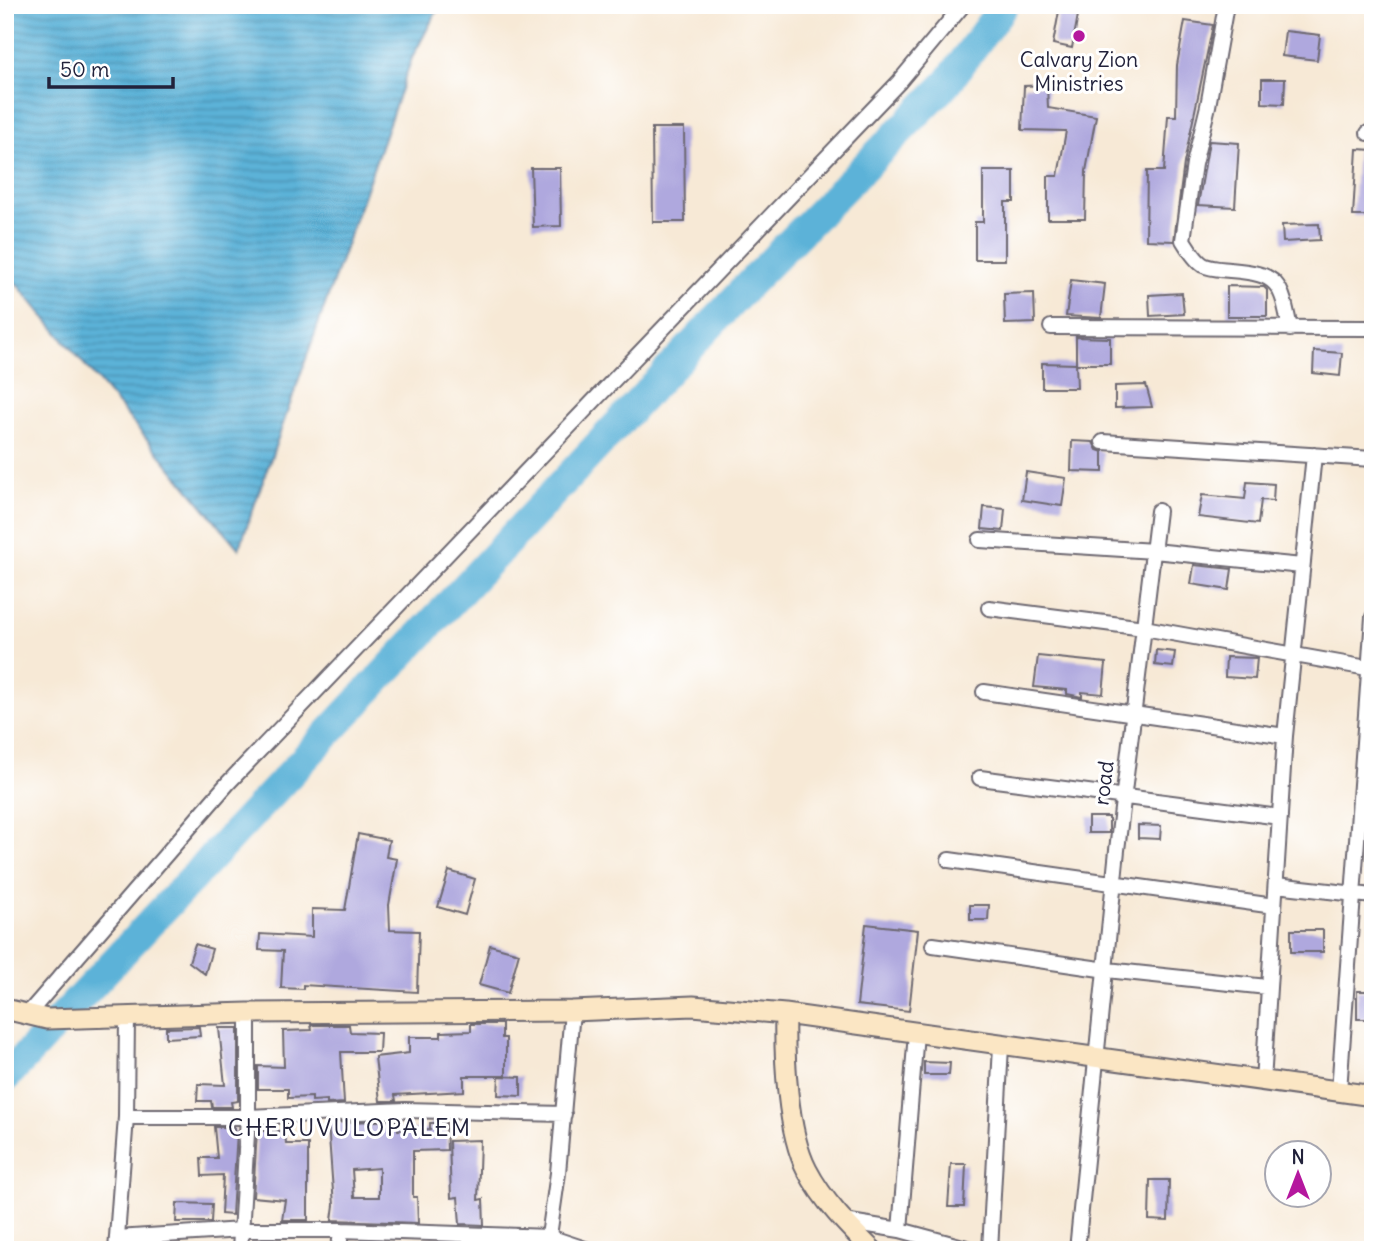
<svg xmlns="http://www.w3.org/2000/svg" width="1378" height="1255" viewBox="0 0 1378 1255" font-family="Delius,sans-serif">
  <style>
    .water { fill: url(#water-rules); stroke: #3e6a8a; stroke-width: 2 }
    .lines { fill: none; stroke-linecap: round; stroke-linejoin: round }
    .river { stroke: #5bb2d8; stroke-width: 30 }
    .building { fill: #afa8de; fill-rule: evenodd }
    .street-casing { stroke: #6d6871; stroke-width: 18 }
    .secondary-casing { stroke: #6d6871; stroke-width: 23 }
    .street { stroke: #fff; stroke-width: 14 }
    .secondary { stroke: #fbe6c4; stroke-width: 19 }
    .poi-dot { fill: #b5179e; stroke: #fff; stroke-width: 2.5 }
    .labels { text-anchor: middle; stroke-width: 6; stroke-linejoin: round; paint-order: stroke }
    .poi-label { font-size: 21px; fill: #22223b; stroke: #fff }
    .street-label { font-size: 21px; fill: #22223b; stroke: #fff }
    .quarter-label { font-size: 24px; letter-spacing: 2px; fill: #22223b; stroke: #fff }
  </style>
  <defs>
    <pattern id="water-rules" width="6" height="5" patternUnits="userSpaceOnUse" patternTransform="scale(1.75)"><rect width="6" height="5" fill="#5bb2d8"/><path d="M0 2.5h6" fill="none" stroke="#4b90b0"/></pattern>
  </defs>
  <rect width="100%" height="100%" fill="#fff"/>
  <filter id="ink" filterUnits="userSpaceOnUse"><feTurbulence type="fractalNoise" baseFrequency=".0143" numOctaves="2"/><feDisplacementMap in="SourceGraphic" scale="14" xChannelSelector="R" yChannelSelector="G"/><feConvolveMatrix kernelMatrix="1 2 1 2 8 2 1 2 1" color-interpolation-filters="sRGB"/></filter>
  <filter id="wash" filterUnits="userSpaceOnUse"><feTurbulence type="fractalNoise" baseFrequency=".00686" numOctaves="4" result="noise"/><feDisplacementMap in="SourceGraphic" scale="28" xChannelSelector="R" yChannelSelector="G"/><feGaussianBlur stdDeviation="1.57" result="paint"/><feColorMatrix in="noise" values="0 0 0 0 0 0 0 0 0 0 0 0 0 0 0 0 0 1.4 0 .05"/><feComposite in="paint" operator="in"/></filter>
  <g filter="url(#wash)">
    <rect width="100%" height="100%" fill="#f7e9d6"/>
    <path class="water" d="M5,5h435l-28,53 -173,491 -234,-279z"/>
    <g class="lines">
      <path class="river" d="M5,1078l744,-794 199,-202 56,-77"/>
    </g>
    <g id="blocks">
      <path class="building" d="M1059,11l19,4 -6,33 -19,-4z
        M1185,21l28,4 -29,138 -10,78 -28,-1 1,-69h17l4,-55h8l1,-51z
        M1285,31l35,4 -3,25 -35,-4z
        M1262,79h23l-1,25 -22,-1z
        M1047,85l1,23 48,8 -10,55 -1,48h-37v-43h10l8,-45 -44,-1 2,-44z
        M652,128h32l1,94h-32z
        M1209,141l30,2 -4,64 -37,-2z
        M1357,149l16,1v66h-20z
        M531,168h29l1,58 -28,1z
        M983,171h31v31h-9v58h-30v-38h8z
        M1319,224l1,16 -37,2 -1,-17z
        M1071,280l34,4 -4,34 -35,-2z
        M1227,286l37,1 3,3v26h-40z
        M1034,293l1,30 -30,1 -1,-30z
        M1182,293l2,21 -34,2 -1,-21z
        M1076,337l34,1v26h-34z
        M1314,351l28,2 -2,23 -27,-3z
        M1042,363l34,1 1,24h-35z
        M1146,385l6,22 -37,1v-22z
        M1072,441l21,1 4,8 6,2v20l-32,-1z
        M1026,472l40,6 -4,28 -40,-6z
        M1247,482l27,2 -1,17 -12,-1 -3,24 -60,-7 4,-22 43,4z
        M984,507l21,2 -2,22 -21,-2z
        M1194,565l38,4 -3,21 -38,-6z
        M1156,650l19,2 -2,15 -18,-2z
        M1038,656l68,7 -3,31 -21,-2v5l-15,-3v-4l-33,-3z
        M1226,657l31,1 -2,21 -30,-2z
        M1088,817h21v16h-21z
        M1138,825l23,1 -1,13 -22,-1z
        M358,834l31,6 -3,17 11,2 -8,46 1,25 29,1 -2,61 -114,-7v4l-22,-1 2,-37 -24,-1 1,-16 52,3v-28l33,1z
        M449,871l26,8 -10,36 -27,-8z
        M970,905h19l-1,15h-18z
        M866,924l52,6 -9,81 -52,-6z
        M1291,930h32v22h-32z
        M195,944l17,5 -7,25 -16,-12z
        M490,945l29,8 -11,40 -29,-8z
        M1357,991h16v28h-16z
        M471,1024h31v14h4v38h-42v15l-69,4 1,6h-16l-5,-44 34,-4v-16h32v-5l30,-1z
        M311,1025h38l1,7 30,1 -1,19h-38l3,51 -17,1v-4l-15,1v-4l-24,1v-9h-30v-23l26,1 -1,-36 29,-1z
        M199,1027l1,9 -34,2v-10z
        M219,1028h19v73l-7,1 1,5h-20l-1,-6h-14l1,-17 27,1z
        M924,1062l26,1 -1,12h-25z
        M499,1076l22,1v19l-23,-1z
        M397,1120l1,10 32,-1v-6h16l1,27 -34,1v46h4l1,26 -86,-3 2,-15 -6,-82zM379,1168v29h-25l-2,-27z
        M214,1127h20v5h3l-5,83 -11,-1 2,-39 -21,1 -1,-18h16z
        M257,1131h28l1,13h22v76h-26l3,-20 -32,-3z
        M480,1140l-2,60 5,-1 1,26 -24,-1 -2,-27 -7,1 -2,-57z
        M951,1164h15l-2,43h-16z
        M1150,1180h19l-1,41 -19,-1z
        M177,1203l35,1 -1,18h-35z"/>
    </g>
  </g>
  <g filter="url(#ink)">
    <use href="#blocks" fill-opacity="0" stroke="#6d6871" stroke-width="2"/>
    <g class="lines">
      <g class="street-casing">
        <path id="street" d="M1226,5l-18,101 -14,58 -11,76c5,8 12,20 20,25 8,4 18,4 27,5 49,4 51,12 60,59
          M1368,133h5
          M1051,327l322,1
          M1103,442l270,17
          M980,540l174,11 148,15
          M989,608l155,20 229,41
          M984,692l301,44
          M980,778l300,39
          M949,860l325,46
          M1276,885l97,11
          M933,945l174,25 160,17
          M27,1015l201,-232 671,-701 64,-77
          M1263,1082l22,-346 29,-281
          M1339,1091l34,-474
          M126,1117h122l157,-7 159,4
          M844,1221l56,9 74,20
          M900,1230l16,-197
          M117,1238l125,-8h99l208,7 39,13
          M116,1250l10,-133 1,-100
          M240,1250l8,-133v-104
          M339,1250l2,-20
          M547,1250l11,-77 14,-162
          M990,1250l11,-204
          M1077,1250l40,-400 41,-339"/>
      </g>
      <g class="secondary-casing">
        <path id="secondary" d="M5,1009l42,10 201,-6 324,-2 121,-5 92,8 588,82
          M785,1014c-1,43 2,118 22,156 16,31 41,56 65,80"/>
      </g>
      <use href="#street" class="street"/>
      <use href="#secondary" class="secondary"/>
    </g>
  </g>
  <circle class="poi-dot" cx="1079" cy="36" r="7"/>
  <g class="labels">
    <g class="poi-label">
      <text x="1079" y="67">Calvary Zion<tspan x="1079" dy="24">Ministries</tspan></text>
    </g>
    <g class="street-label">
      <text transform="translate(1104 783) rotate(-83)" y="7">road</text>
    </g>
    <g class="quarter-label">
      <text x="350" y="1136">CHERUVULOPALEM</text>
    </g>
  </g>
  <rect width="1378" height="1255" fill="none" stroke="#fff" stroke-width="28"/>
  <g transform="translate(1298 1174)"><circle r="33" fill="#ffffff" stroke="#a7a7b1" stroke-width="2"/>
  <path d="M0-5L12 26L0 18L-12 26Z" fill="#b5179e"/>
  <text y="-10" font-size="19" font-weight="bold" text-anchor="middle" fill="#22223b">N</text>
  </g>
  <path d="M49 77v10h124v-10" fill="none" stroke="#22223b" stroke-width="3.5"/>
  <text x="60" y="77" font-size="21" fill="#22223b" stroke="#ffffff" stroke-width="5" paint-order="stroke">50 m</text>
</svg>
